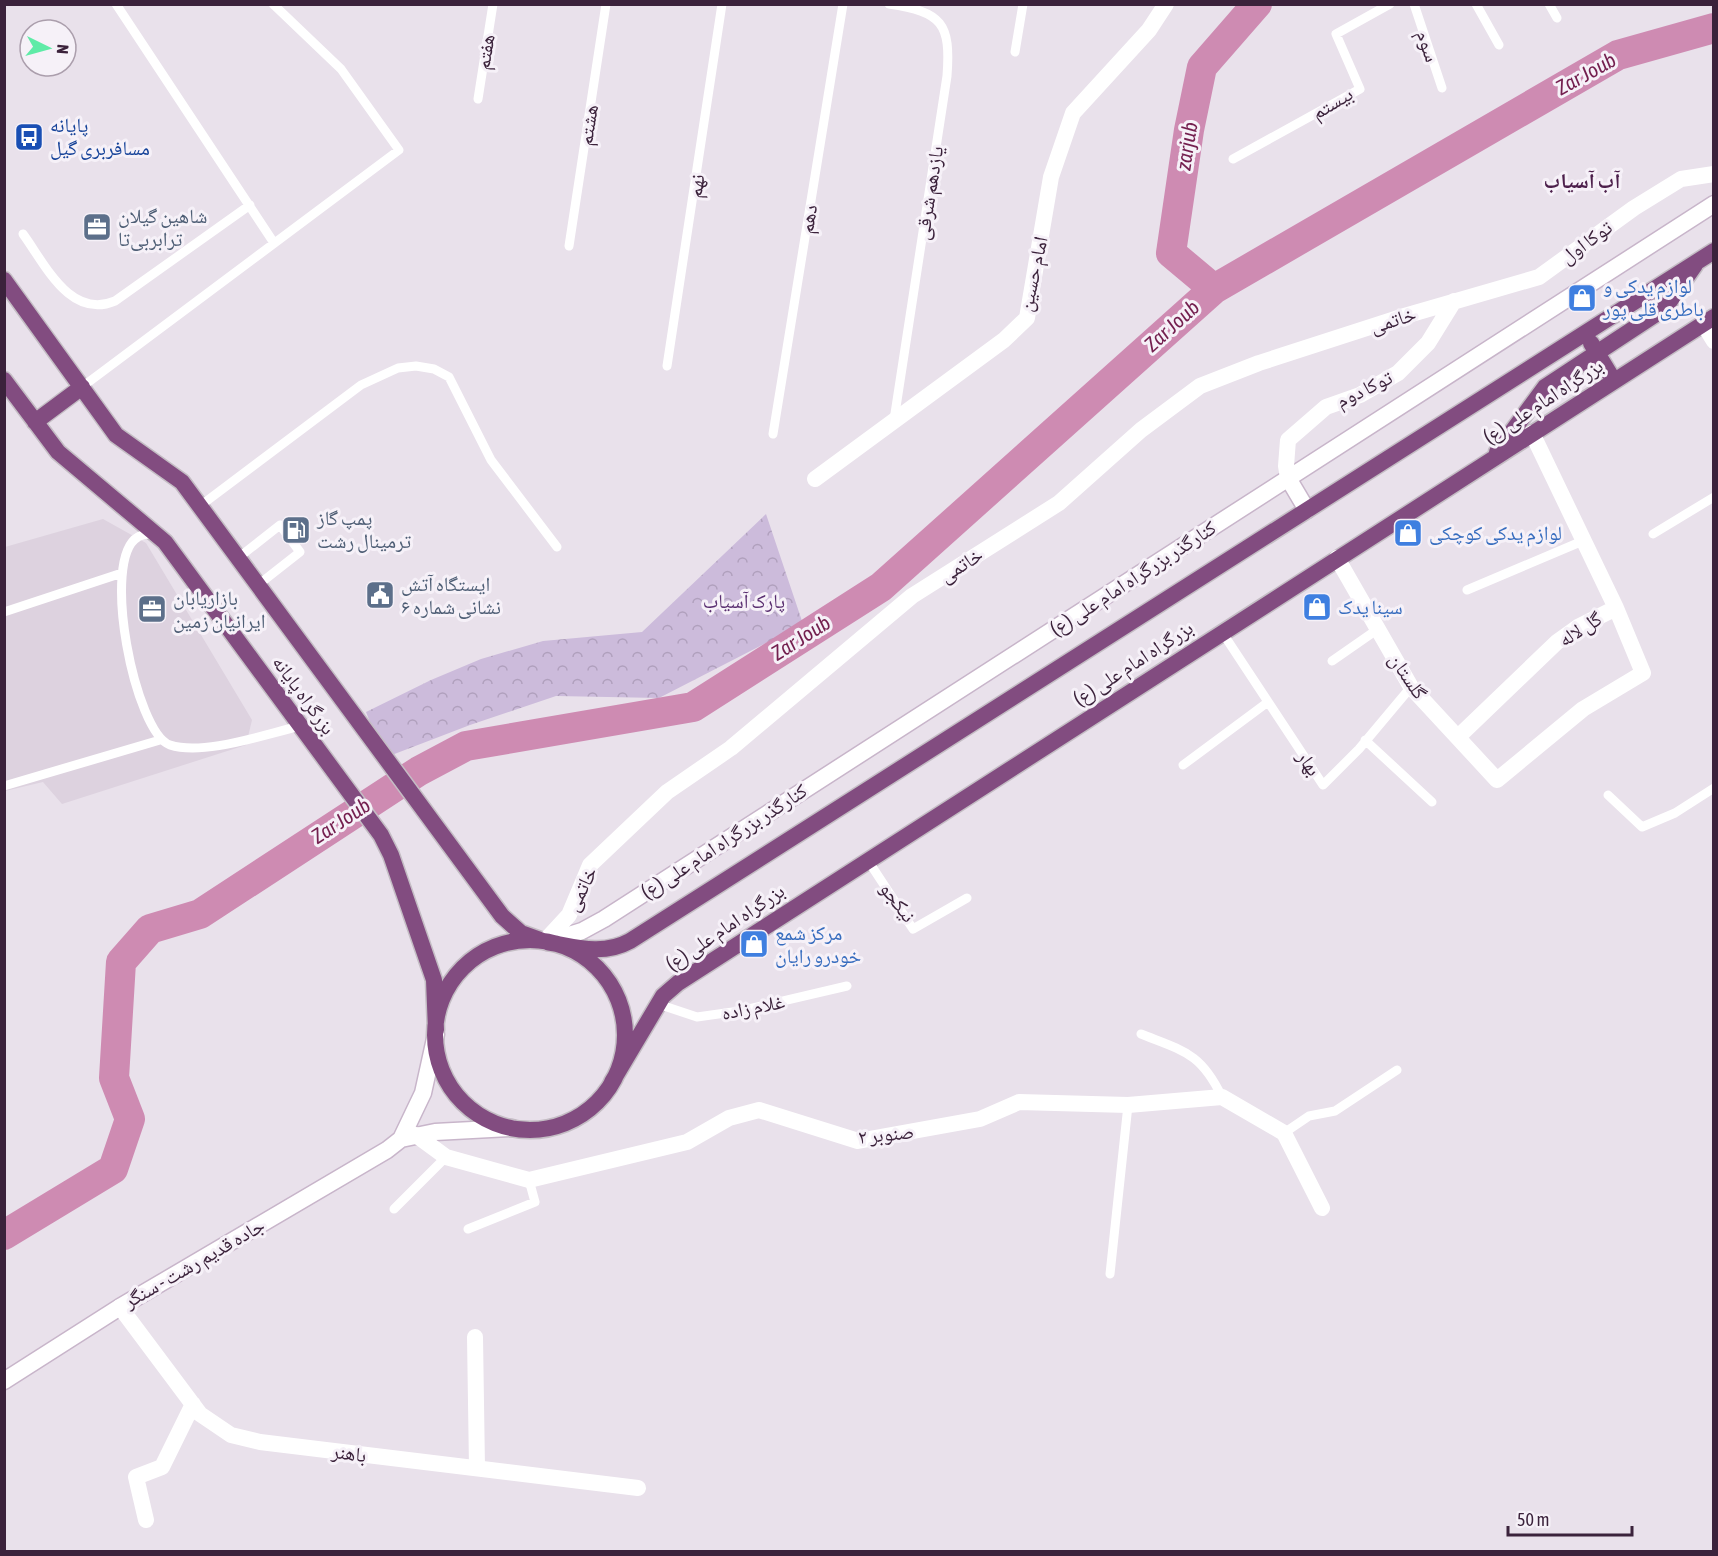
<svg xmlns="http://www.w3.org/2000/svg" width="1718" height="1556" viewBox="0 0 1718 1556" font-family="'Asap Condensed','Noto Naskh Arabic',sans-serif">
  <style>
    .built { fill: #ddd2df }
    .park { fill: url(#park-crowns) }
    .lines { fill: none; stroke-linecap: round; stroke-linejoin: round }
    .river { stroke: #ce8bb2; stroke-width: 30 }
    .secondary-casing { stroke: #c8b5ca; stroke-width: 19 }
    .trunk-casing { stroke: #c4bdc4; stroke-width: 19 }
    .service { stroke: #fff; stroke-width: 9 }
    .minor { stroke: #fff; stroke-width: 16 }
    .secondary { stroke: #fff; stroke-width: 16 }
    .trunk { stroke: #824c80; stroke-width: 16 }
    .labels { text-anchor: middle; stroke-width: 6; stroke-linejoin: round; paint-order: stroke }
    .street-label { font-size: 20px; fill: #3b223b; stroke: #f6f1f8 }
    .transit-label { font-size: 20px; fill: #164399; stroke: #f6f1f8; text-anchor: start }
    .service-label { font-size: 20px; fill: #4e5e75; stroke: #f6f1f8; text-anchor: start }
    .shop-label { font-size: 20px; fill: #366cbe; stroke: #f6f1f8; text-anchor: start }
    .park-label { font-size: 20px; fill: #592e70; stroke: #f6f1f8 }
    .water-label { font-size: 21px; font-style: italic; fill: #741f4f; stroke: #f6f1f8 }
    .neighbourhood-label { font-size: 21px; font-weight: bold; fill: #4c1f4b; stroke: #f6f1f8 }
  </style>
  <defs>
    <pattern id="park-crowns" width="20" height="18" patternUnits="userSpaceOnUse" patternTransform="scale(1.5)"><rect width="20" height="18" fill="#ccbbdb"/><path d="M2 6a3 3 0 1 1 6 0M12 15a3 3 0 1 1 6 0" fill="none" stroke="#b0a0bd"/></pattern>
  </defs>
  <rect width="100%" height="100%" fill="#e9e1eb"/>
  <path class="built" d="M103,519l43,24 106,177 -6,25 -184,59 -19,-22 -38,9v-244z"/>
  <path class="park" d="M766,514l37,110 -144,74 -103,-2 -86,29 -86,33 -18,-46 65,-32 50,-21 62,-18 99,-9z"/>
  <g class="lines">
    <path class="river" d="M1214,289l-43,-36 18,-123 13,-63 55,-63
      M4,1235l109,-66 17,-50 -16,-41 7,-116 29,-33 50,-15 219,-143 47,-25 227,-39 188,-120 333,-298 404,-234 96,-27"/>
    <g class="secondary-casing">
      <path id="secondary" d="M1288,478l19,32
        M547,942l35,-11 22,-12 1110,-715
        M436,1034l-13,59 -22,46 34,-7 77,-4
        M4,1381l116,-74 267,-157 14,-11"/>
    </g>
    <g class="trunk-casing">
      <path id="trunk" d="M4,280l112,155 66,47 320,434 19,17 22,8
        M1591,343l23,38
        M4,380l54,72 107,90 216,293 10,20 43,125 2,50
        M35,422l47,-35
        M1497,452l48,-65 120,-79 30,-43
        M435 1035a95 95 0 1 1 190 0a95 95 0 1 1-190 0Z
        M547,942c28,5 56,14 83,-1l1084,-690
        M612,1082l51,-86 15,-13 1036,-666"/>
    </g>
    <path class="service" d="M116,4l158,239
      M889,4c53,8 62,19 58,72l-53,344
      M1414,4l28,84
      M1476,4l23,41
      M1549,4l8,14
      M1015,52l8,-48
      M478,99l15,-95
      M1233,159l127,-70 -24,-55 54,-30
      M23,234c22,30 47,86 92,67l135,-96
      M569,246l37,-242
      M667,366l55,-362
      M82,387l317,-237 -58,-81 -68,-65
      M773,434l70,-430
      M200,506l161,-121 37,-17 18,-2 18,3 15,8 42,83 66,87
      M156,533c-5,1 -14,1 -18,4 -38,21 -3,196 32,208 34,11 95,-11 131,-19
      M1653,534l61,-37
      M238,558l42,-33 20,27 -42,33
      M1467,590l118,-50
      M4,612l118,-39
      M1222,632l101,153 36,-36 52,-62
      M1332,661l46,-32
      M1365,740l67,62
      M1183,765l85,-63
      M4,786l156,-46
      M1608,795l34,32 33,-14 39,-25
      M867,859l46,70 54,-31
      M658,1004l39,13 43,-6 107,-25
      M1141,1034c43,17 60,19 81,63
      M1284,1133l25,-17 26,-5 62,-41
      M394,1209l52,-52
      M468,1229l67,-27 -6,-22
      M1110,1274l18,-169"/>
    <path class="minor" d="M1703,323l11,18
      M1288,478l-2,-12 2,-26 38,-33 34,-12 38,-22 30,-30 26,-42
      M815,479l189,-139 23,-22 24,-141 22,-64 76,-83 17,-26
      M1337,558l74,129 86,93 86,-71 60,-36 -27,-65
      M1458,737l99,-95 21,-15 38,-19 -84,-175
      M545,941l24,-26 21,-50 77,-73 64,-44 181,-152 147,-93 82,-73 59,-44 59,-23 142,-46 138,-40 95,-69 47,-29 33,-5
      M416,1135l30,22 83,23 158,-38 42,-24 30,-8 99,31 122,-22 39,-17 109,3 94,-8 62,36 38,75
      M120,1307l80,107 31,21 29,7 378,46
      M475,1337l2,131
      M146,1520l-10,-43 26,-10 31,-63"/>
    <use href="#secondary" class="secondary"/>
    <use href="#trunk" class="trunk"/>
  </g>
  <defs>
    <g id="bus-square" transform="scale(1.5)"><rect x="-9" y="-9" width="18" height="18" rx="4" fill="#1a4fb4" stroke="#f6f1f8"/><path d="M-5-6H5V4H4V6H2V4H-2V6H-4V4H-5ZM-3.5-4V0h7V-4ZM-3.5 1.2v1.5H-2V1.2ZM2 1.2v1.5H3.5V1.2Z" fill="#fff"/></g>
    <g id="office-square" transform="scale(1.5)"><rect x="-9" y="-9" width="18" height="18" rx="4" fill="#5c6f8a" stroke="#f6f1f8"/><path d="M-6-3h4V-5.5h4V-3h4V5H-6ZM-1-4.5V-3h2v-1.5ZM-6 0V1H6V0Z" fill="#fff"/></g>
    <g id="shop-square" transform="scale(1.5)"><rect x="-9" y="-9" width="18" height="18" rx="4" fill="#3f7fe0" stroke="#f6f1f8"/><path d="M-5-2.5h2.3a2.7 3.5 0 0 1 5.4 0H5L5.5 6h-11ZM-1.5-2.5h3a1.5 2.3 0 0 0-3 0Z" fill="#fff"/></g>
    <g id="fuel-square" transform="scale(1.5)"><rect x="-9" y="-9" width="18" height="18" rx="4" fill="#5c6f8a" stroke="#f6f1f8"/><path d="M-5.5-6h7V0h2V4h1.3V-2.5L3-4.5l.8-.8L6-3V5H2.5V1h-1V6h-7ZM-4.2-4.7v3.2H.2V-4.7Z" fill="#fff"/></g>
    <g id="civic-square" transform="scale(1.5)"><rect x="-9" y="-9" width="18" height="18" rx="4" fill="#5c6f8a" stroke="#f6f1f8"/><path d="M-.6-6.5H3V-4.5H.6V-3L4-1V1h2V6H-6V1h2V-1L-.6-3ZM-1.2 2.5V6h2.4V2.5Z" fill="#fff"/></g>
  </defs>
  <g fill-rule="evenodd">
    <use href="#bus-square" x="29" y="137"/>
    <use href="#office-square" x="97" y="227"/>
    <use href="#shop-square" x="1582" y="298"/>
    <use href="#fuel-square" x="296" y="530"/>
    <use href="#shop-square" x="1408" y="533"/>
    <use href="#civic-square" x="380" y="595"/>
    <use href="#shop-square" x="1317" y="607"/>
    <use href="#office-square" x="152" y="609"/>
    <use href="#shop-square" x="754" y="944"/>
  </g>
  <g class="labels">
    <g class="street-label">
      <text transform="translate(1428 46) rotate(71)" y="7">سوم</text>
      <text transform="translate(485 52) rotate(-81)" y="7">هفتم</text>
      <text transform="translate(1332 103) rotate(-31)" y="7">بیستم</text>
      <text transform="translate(588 125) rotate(-81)" y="7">هشتم</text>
      <text transform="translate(696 186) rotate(-82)" y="7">نهم</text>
      <text transform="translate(929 193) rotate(-81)" y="7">یازدهم شرقی</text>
      <text transform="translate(808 219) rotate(-81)" y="7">دهم</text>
      <text transform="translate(1586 242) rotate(-36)" y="7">توکا اول</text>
      <text transform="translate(1033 274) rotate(-78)" y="7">امام حسین</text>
      <text transform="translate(1393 320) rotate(-17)" y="7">خاتمی</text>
      <text transform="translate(1364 389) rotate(-26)" y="7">توکا دوم</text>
      <text transform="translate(1543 401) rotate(-33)" y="7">بزرگراه امام علی (ع)</text>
      <text transform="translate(961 565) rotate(-32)" y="7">خاتمی</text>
      <text transform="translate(1133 578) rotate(-33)" y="7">کنارگذر بزرگراه امام علی (ع)</text>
      <text transform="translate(1580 629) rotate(-32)" y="7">گل لاله</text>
      <text transform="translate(1133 663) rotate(-33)" y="7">بزرگراه امام علی (ع)</text>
      <text transform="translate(1408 676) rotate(56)" y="7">گلستان</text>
      <text transform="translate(304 695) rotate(54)" y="7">بزرگراه پایانه</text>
      <text transform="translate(1309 763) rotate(56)" y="7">بهار</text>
      <text transform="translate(724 841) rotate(-33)" y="7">کنارگذر بزرگراه امام علی (ع)</text>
      <text transform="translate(581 889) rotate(-63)" y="7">خاتمی</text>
      <text transform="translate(898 902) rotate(53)" y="7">نیکجو</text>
      <text transform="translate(725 927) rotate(-34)" y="7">بزرگراه امام علی (ع)</text>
      <text transform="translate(753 1007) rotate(-11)" y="7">غلام زاده</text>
      <text transform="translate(886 1134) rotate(-6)" y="7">صنوبر ۲</text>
      <text transform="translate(194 1263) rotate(-30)" y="7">جاده قدیم رشت - سنگر</text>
      <text transform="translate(349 1453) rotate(7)" y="7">باهنر</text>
    </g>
    <g class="transit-label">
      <text x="50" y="132">پایانه<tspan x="50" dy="23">مسافربری گیل</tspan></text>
    </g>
    <g class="service-label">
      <text x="118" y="223">شاهین گیلان<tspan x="118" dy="23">ترابربی‌تا</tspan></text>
      <text x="317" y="525">پمپ گاز<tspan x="317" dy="23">ترمینال رشت</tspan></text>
      <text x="401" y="591">ایستگاه آتش<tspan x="401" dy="23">نشانی شماره ۶</tspan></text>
      <text x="173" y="605">بازاریابان<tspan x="173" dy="23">ایرانیان زمین</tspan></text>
    </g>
    <g class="shop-label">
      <text x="1603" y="293">لوازم یدکی و<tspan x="1603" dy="23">باطری قلی پور</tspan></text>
      <text x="1429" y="540">لوازم یدکی کوچکی</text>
      <text x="1338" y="614">سینا یدک</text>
      <text x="775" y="940">مرکز شمع<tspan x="775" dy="23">خودرو رایان</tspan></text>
    </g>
    <g class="park-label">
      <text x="744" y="608">پارک آسیاب</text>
    </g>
    <g class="water-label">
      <text transform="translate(1586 74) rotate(-29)" y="7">Zar Joub</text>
      <text transform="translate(1187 146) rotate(-81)" y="7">zarjub</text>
      <text transform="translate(1172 326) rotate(-42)" y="7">Zar Joub</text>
      <text transform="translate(801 638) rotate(-32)" y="7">Zar Joub</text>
      <text transform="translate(341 821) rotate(-33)" y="7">Zar Joub</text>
    </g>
    <g class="neighbourhood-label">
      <text x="1582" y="188">آب آسیاب</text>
    </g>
  </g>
  <rect width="1718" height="1556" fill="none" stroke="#3b223b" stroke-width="12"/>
  <g transform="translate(48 48) rotate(95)"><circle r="28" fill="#f6f1f8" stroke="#ab9eac" stroke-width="1.5"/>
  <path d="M0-4.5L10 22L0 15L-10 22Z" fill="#5feba7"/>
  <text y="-9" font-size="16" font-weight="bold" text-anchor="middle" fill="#3b223b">N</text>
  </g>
  <path d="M1508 1526v9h124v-9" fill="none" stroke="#3b223b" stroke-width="3"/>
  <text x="1517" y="1526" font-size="18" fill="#3b223b" stroke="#f6f1f8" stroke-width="4.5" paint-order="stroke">50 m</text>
</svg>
